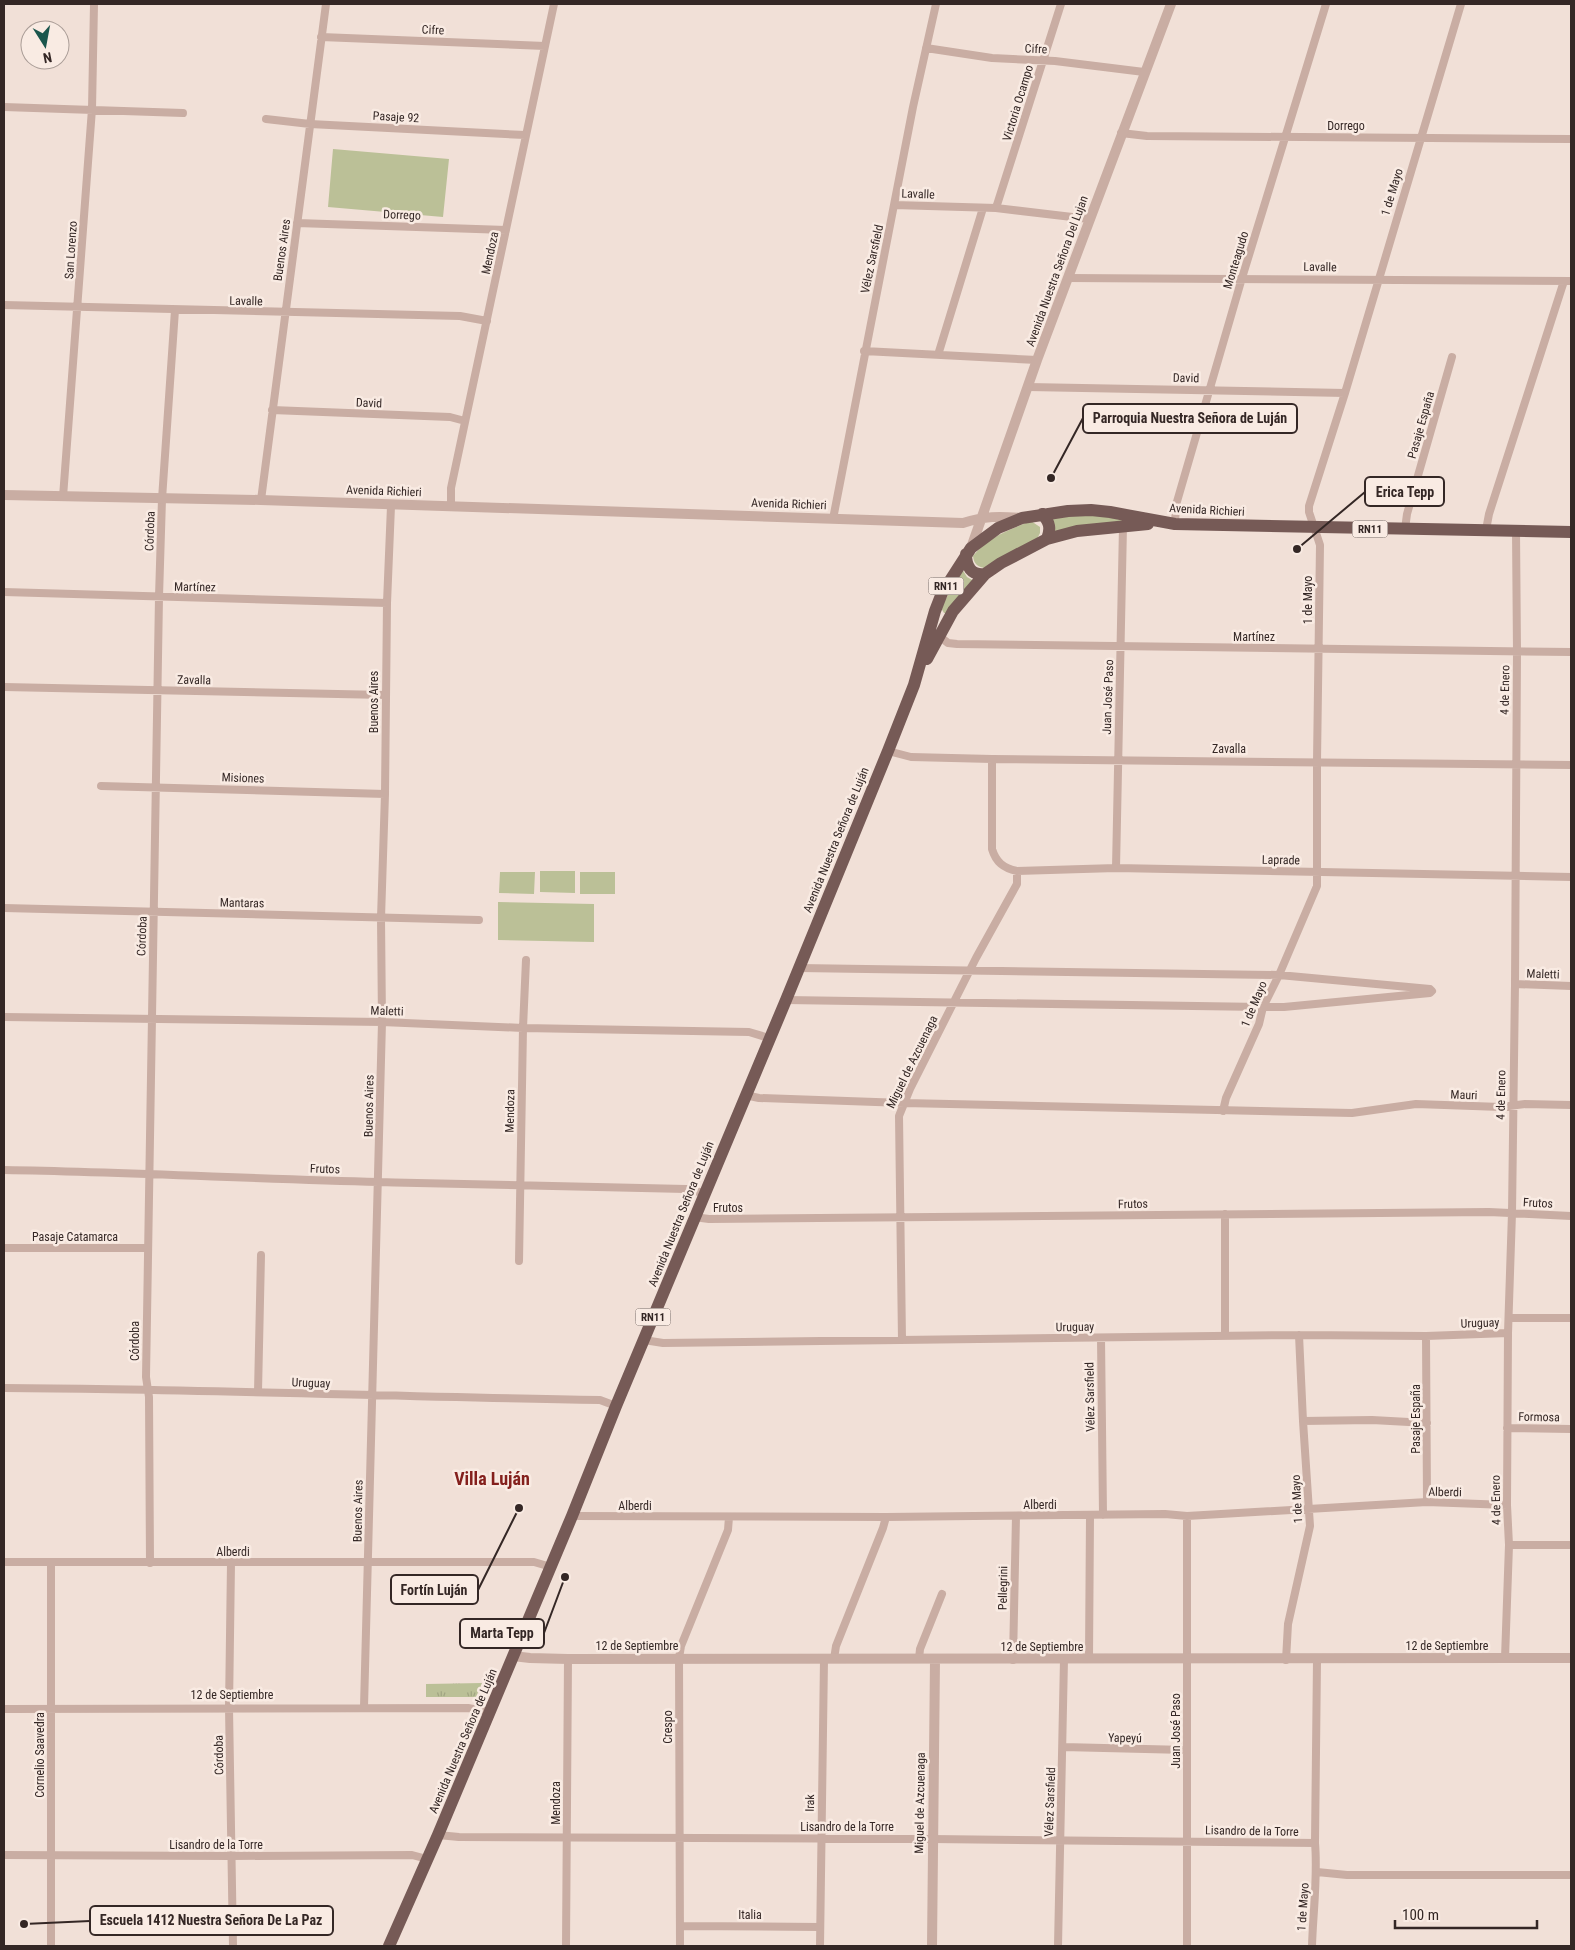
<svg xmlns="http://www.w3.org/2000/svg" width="1575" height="1950" viewBox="0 0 1575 1950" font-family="'Roboto Condensed',sans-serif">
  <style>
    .grass { fill: #bbc097 }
    .park { fill: url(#park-tufts) }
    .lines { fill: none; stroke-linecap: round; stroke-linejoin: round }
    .minor { stroke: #c9ada3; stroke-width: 8 }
    .tertiary { stroke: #c9ada3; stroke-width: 10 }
    .primary { stroke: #765a56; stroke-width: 12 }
    .labels { text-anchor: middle; stroke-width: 5; stroke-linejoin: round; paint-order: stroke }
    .shield { fill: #f9ebe3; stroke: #6f625e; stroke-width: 1 }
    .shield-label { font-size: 11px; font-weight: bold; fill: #342725 }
    .street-label { font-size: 12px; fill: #342725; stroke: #f9ebe3 }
    .district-label { font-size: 18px; font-weight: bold; fill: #84201d; stroke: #f9ebe3 }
    .leader { fill: none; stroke: #342725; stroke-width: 2 }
    .callout-dot { fill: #342725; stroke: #f9ebe3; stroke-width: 2 }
    .callout { fill: #f9ebe3; stroke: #342725; stroke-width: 2 }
    .callout-label { font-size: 14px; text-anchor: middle; font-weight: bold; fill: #342725 }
  </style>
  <defs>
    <pattern id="park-tufts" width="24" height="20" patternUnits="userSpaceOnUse" patternTransform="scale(1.25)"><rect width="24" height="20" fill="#bbc097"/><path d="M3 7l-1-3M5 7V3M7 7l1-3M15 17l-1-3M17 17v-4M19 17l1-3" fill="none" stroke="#a1a582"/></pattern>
  </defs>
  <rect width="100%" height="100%" fill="#f1e0d7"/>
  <path class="grass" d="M333,149l116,10 -6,58 -115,-10z
    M1073,515l49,2 2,4 -69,11 -4,-15z
    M1031,521l9,6v6l-3,6 -53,29c-7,-2 -10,-4 -11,-12 15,-19 36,-26 58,-35z
    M962,569l5,8 7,4 -27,32h-3l-3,-5z
    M540,871h35v22l-35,-1z
    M500,872h35l-1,22 -35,-1z
    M580,872h35v22h-35z
    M498,902l96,2v38l-96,-2z"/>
  <path class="park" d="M482,1683l-6,14h-50v-13z"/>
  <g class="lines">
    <path class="minor" d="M321,37l224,9
      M926,48l66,10 63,3 89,11
      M4,107l179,6
      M266,119l44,5 215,11
      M1121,133l26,3 424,3
      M894,205l102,3 93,11
      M996,208l65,-204
      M297,223l209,7
      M1068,278l503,3
      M4,305l456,11 27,5
      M864,351l173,9
      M938,355l45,-147
      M1028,387l317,6
      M272,410l178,7 15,4
      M63,497l29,-388 2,-105
      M261,500l65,-496
      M451,507v-19l103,-484
      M833,519l80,-412 23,-103
      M1175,524l1,-19 66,-227 84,-274
      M1405,529l2,-15 45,-157
      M1486,530l3,-16 75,-233
      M4,592l383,11
      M939,636l9,7 9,1 614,8
      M4,687l381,8
      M888,751l23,6 81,2 579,6
      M992,759v90c4,13 11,19 25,22l99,-3 455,9
      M101,786l284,8
      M1116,868l7,-342
      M4,908l475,12
      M799,968l480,7 151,14 2,2
      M1515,984l56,2
      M786,1000l477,7h21l146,-14 2,-2
      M4,1017l378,5 141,6 226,4 20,6
      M745,1095l14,3 145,5 448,10 64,-9 85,3 24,-3 46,1
      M1223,1111l3,-13 33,-74 4,-17 16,-32 38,-89v-125l3,-216 -11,-33v-6l36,-113 116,-389
      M4,1170c125,2 250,9 375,12 102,3 204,4 307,7l18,4
      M694,1217l15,2 780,-7 82,4
      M4,1248h143
      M519,1261l4,-233 3,-68
      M1509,1318h62
      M1225,1336v-122
      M1426,1336l1,166
      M1101,1338l2,177
      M644,1340l19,3 636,-8 127,1 82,-3
      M902,1340l-3,-224 11,-27 66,-131 41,-74v-13
      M4,1388c199,1 397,9 596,12l16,6
      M258,1392l3,-137
      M1303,1421l69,-1 55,3
      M1507,1428l64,1
      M572,1516l314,1 279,-3 22,2 240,-14 80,3
      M1509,1545h62
      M4,1562h530l17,5
      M150,1563l-1,-166 -3,-20 13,-780 3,-98 13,-189
      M231,1563l-2,145 4,238
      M1505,1658l4,-113 -2,-40 1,-172 4,-120 3,-229 2,-332 -1,-121
      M834,1659l2,-13 47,-118 3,-11
      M919,1659l1,-10 22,-55
      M1089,1659l1,-143
      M1013,1660l3,-144
      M1286,1660l2,-36 22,-98 -7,-105 -4,-86
      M364,1707l18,-685 -1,-104 4,-124 2,-191 4,-97
      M4,1709l464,-1 21,4
      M1063,1747l123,3
      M438,1835l21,2 473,2 383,4
      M4,1855l228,1 180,-1 15,4
      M1317,1872l30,3h224
      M680,1926l140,1
      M51,1946v-382
      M566,1946l2,-287
      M680,1946l-1,-288 2,-12 47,-116 1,-13
      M820,1946l4,-287
      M1058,1946l6,-287
      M1187,1946v-430
      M1312,1946c1,-34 6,-69 3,-103l2,-183"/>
    <path class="tertiary" d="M4,495l257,5 702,23c22,-7 36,-7 58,-5
      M971,548l66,-188 134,-356
      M513,1656l17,2 38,1 1003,-1
      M932,1946l3,-286"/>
    <path class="primary" d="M1042,514c8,8 9,15 5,25
      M966,554c0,12 5,22 19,20
      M927,659l26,-48 32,-37 16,-11 46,-24 30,-8 71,-7
      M389,1946l49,-111 134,-319 44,-110 170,-406 102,-249 26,-66 21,-74 7,-18 29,-45 27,-20 24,-10 46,-7 23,-1 19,2 65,12 396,8"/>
  </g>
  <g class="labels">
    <g class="shield">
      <rect x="1352.5" y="520.5" width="35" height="17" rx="4"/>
      <rect x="928.5" y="577.5" width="35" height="17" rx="4"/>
      <rect x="635.5" y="1308.5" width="35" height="17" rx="4"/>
    </g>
    <g class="shield-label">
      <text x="1370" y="533">RN11</text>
      <text x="946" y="590">RN11</text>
      <text x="653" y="1321">RN11</text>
    </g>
    <g class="street-label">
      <text transform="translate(433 30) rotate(2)" y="4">Cifre</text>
      <text transform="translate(1036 49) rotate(2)" y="4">Cifre</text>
      <text transform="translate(1018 103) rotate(-73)" y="4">Victoria Ocampo</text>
      <text transform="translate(396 117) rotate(3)" y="4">Pasaje 92</text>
      <text x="1346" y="130">Dorrego</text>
      <text transform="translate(1392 192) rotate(-73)" y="4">1 de Mayo</text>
      <text transform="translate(918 194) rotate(2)" y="4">Lavalle</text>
      <text transform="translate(402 215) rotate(2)" y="4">Dorrego</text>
      <text transform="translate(71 250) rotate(-86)" y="4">San Lorenzo</text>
      <text transform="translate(282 250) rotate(-82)" y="4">Buenos Aires</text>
      <text transform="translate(490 253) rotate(-78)" y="4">Mendoza</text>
      <text transform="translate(872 259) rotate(-78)" y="4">Vélez Sarsfield</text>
      <text transform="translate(1236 260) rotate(-73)" y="4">Monteagudo</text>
      <text transform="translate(1320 267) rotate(1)" y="4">Lavalle</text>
      <text transform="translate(1057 271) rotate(-70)" y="4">Avenida Nuestra Señora Del Lujan</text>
      <text transform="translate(246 301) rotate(1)" y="4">Lavalle</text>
      <text transform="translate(1186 378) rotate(1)" y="4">David</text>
      <text transform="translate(369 403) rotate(2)" y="4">David</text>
      <text transform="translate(1421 425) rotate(-74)" y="4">Pasaje España</text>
      <text transform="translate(384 491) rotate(2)" y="4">Avenida Richieri</text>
      <text transform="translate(789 504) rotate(2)" y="4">Avenida Richieri</text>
      <text transform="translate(1207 510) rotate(3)" y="4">Avenida Richieri</text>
      <text transform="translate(150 531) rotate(-88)" y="4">Córdoba</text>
      <text transform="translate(195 587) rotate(1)" y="4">Martínez</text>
      <text transform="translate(1308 600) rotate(-90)" y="4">1 de Mayo</text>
      <text x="1254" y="641">Martínez</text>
      <text transform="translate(194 680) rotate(1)" y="4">Zavalla</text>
      <text transform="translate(1505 690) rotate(-89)" y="4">4 de Enero</text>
      <text transform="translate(1108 697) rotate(-88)" y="4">Juan José Paso</text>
      <text transform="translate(374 702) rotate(-90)" y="4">Buenos Aires</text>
      <text x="1229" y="753">Zavalla</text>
      <text transform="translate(243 778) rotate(2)" y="4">Misiones</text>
      <text transform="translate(836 840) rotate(-68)" y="4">Avenida Nuestra Señora de Luján</text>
      <text transform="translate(1281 860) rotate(1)" y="4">Laprade</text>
      <text transform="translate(242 903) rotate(1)" y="4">Mantaras</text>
      <text transform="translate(142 936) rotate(-88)" y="4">Córdoba</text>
      <text transform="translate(1543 974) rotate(2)" y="4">Maletti</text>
      <text transform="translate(1254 1004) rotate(-67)" y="4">1 de Mayo</text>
      <text transform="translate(387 1011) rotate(2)" y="4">Maletti</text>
      <text transform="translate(912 1062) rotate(-64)" y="4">Miguel de Azcuenaga</text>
      <text transform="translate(1464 1095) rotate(2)" y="4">Mauri</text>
      <text transform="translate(1501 1095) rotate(-89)" y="4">4 de Enero</text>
      <text transform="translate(369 1106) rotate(-89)" y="4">Buenos Aires</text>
      <text transform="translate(510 1111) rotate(-89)" y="4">Mendoza</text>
      <text transform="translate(325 1169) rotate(2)" y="4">Frutos</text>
      <text transform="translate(1538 1203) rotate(3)" y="4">Frutos</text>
      <text transform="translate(1133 1204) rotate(-1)" y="4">Frutos</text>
      <text x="728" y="1212">Frutos</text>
      <text transform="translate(681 1214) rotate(-68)" y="4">Avenida Nuestra Señora de Luján</text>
      <text x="75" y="1241">Pasaje Catamarca</text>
      <text transform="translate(1480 1323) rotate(-2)" y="4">Uruguay</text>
      <text transform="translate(1075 1327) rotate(-1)" y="4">Uruguay</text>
      <text transform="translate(135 1341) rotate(-90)" y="4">Córdoba</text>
      <text transform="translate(311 1383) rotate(2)" y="4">Uruguay</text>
      <text transform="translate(1090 1397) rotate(-91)" y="4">Vélez Sarsfield</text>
      <text transform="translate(1539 1417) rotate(1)" y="4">Formosa</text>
      <text transform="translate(1416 1419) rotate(-90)" y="4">Pasaje España</text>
      <text transform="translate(1445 1492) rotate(1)" y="4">Alberdi</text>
      <text transform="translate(1297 1499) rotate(-93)" y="4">1 de Mayo</text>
      <text transform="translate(1496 1500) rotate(-91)" y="4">4 de Enero</text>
      <text x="1040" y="1509">Alberdi</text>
      <text x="635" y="1510">Alberdi</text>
      <text transform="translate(358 1511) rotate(-89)" y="4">Buenos Aires</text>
      <text x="233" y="1556">Alberdi</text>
      <text transform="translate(1003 1588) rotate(-89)" y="4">Pellegrini</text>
      <text x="637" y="1650">12 de Septiembre</text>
      <text x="1447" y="1650">12 de Septiembre</text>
      <text x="1042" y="1651">12 de Septiembre</text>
      <text x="232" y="1699">12 de Septiembre</text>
      <text transform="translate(668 1727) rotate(-90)" y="4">Crespo</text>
      <text transform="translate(1176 1731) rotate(-90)" y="4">Juan José Paso</text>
      <text transform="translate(1125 1738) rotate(1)" y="4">Yapeyú</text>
      <text transform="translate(463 1741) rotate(-67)" y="4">Avenida Nuestra Señora de Luján</text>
      <text transform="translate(40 1755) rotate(-90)" y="4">Cornelio Saavedra</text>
      <text transform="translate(219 1755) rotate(-91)" y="4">Córdoba</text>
      <text transform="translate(1050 1802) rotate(-88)" y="4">Vélez Sarsfield</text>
      <text transform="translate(556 1803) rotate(-90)" y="4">Mendoza</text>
      <text transform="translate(810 1803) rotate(-89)" y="4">Irak</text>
      <text transform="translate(920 1803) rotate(-89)" y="4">Miguel de Azcuenaga</text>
      <text x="847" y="1831">Lisandro de la Torre</text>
      <text transform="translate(1252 1831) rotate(1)" y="4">Lisandro de la Torre</text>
      <text x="216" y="1849">Lisandro de la Torre</text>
      <text transform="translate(1303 1907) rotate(-86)" y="4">1 de Mayo</text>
      <text x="750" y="1919">Italia</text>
    </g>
    <g class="district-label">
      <text x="492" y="1485">Villa Luján</text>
    </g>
  </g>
  <path class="leader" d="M1051 478L1083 418M1297 549L1365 492M519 1508L478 1590M565 1577L544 1633M24 1924L90 1921"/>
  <g class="callout-dot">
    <circle cx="1051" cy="478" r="5"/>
    <circle cx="1297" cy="549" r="5"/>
    <circle cx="519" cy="1508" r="5"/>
    <circle cx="565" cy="1577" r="5"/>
    <circle cx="24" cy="1924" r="5"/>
  </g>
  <g class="callout">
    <rect x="1083" y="404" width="214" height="29" rx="5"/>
    <rect x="1365" y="477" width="79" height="29" rx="5"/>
    <rect x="391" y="1575" width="87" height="29" rx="5"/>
    <rect x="460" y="1619" width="84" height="29" rx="5"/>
    <rect x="90" y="1906" width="243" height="29" rx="5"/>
  </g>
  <g class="callout-label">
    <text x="1190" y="423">Parroquia Nuestra Señora de Luján</text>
    <text x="1405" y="497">Erica Tepp</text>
    <text x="434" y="1595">Fortín Luján</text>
    <text x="502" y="1638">Marta Tepp</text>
    <text x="211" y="1925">Escuela 1412 Nuestra Señora De La Paz</text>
  </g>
  <rect width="1575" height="1950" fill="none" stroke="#342725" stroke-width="10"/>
  <g transform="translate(45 45) rotate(169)"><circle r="24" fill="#f9ebe3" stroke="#aa9d97"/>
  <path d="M0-4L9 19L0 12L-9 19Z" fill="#1b564d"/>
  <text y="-8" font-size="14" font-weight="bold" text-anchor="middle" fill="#342725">N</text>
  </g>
  <path d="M1395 1920v8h142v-8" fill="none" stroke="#342725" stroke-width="2.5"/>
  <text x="1402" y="1920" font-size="15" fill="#342725" stroke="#f9ebe3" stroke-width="4" paint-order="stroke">100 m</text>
</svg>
